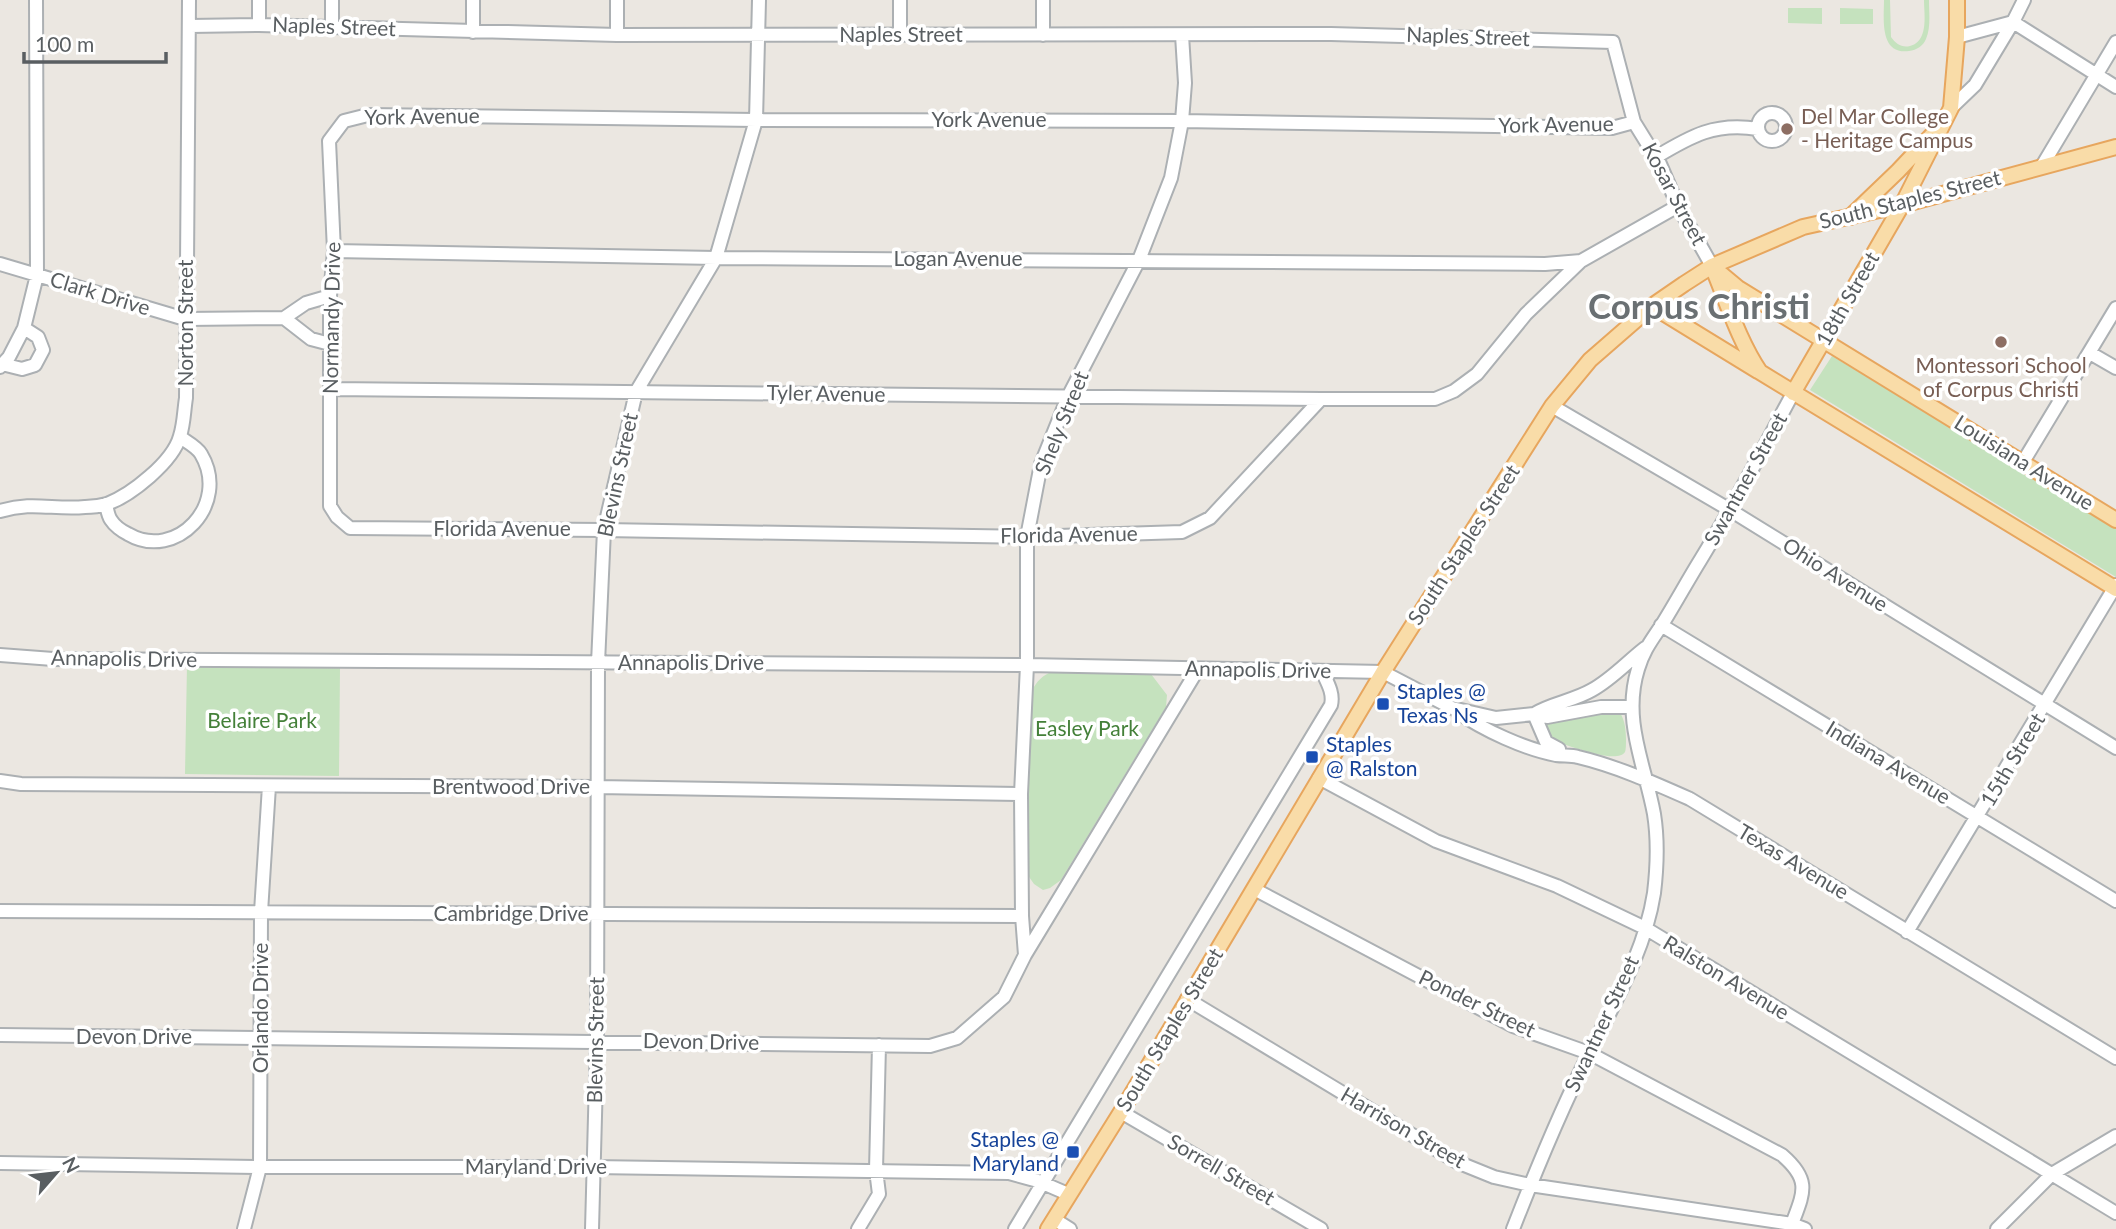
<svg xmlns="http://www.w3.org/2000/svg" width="2116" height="1229" viewBox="0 0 2116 1229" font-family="Lato,sans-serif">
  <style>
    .green { fill: #c5e2be }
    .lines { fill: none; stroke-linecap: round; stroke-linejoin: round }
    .minor-casing { stroke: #acb0b3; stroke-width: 16 }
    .major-casing { stroke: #e7a65e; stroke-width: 18 }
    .minor { stroke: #fff; stroke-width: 12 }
    .major { stroke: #f9dca8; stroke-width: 14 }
    .education-dot { fill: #8d6e63; stroke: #fff; stroke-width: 2.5 }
    .transit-dot { fill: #1a4fb4; stroke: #fff; stroke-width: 2.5 }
    .labels { text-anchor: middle; stroke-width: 7; stroke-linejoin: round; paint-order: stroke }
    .street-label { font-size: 21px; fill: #595e61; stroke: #fff }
    .education-label { font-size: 21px; fill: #785e54; stroke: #fff; text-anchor: start }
    .transit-label { font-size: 21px; fill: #164399; stroke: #fff; text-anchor: start }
    .park-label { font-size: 21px; fill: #448039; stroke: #fff }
    .town-label { font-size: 35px; font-weight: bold; fill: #6a7073; stroke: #fff }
  </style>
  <rect width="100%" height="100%" fill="#ebe7e1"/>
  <path class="green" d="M1884,0h6l1,37c5,7 11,11 19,9 19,-5 14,-32 14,-46h5c0,12 2,28 -3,39 -3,7 -9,11 -17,12 -30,4 -25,-33 -25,-51z
    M1788,8h34v16l-34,-1z
    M1840,8l33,1v15h-33z
    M1832,356l284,171v50l-306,-187z
    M187,665l153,3 -1,108 -154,-2z
    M1054,671l88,1 9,2 16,21 -1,12 -105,173 -11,8 -7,2 -9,-6 -7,-10 4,-182c6,-11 11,-17 23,-21z
    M1593,712l27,1c5,7 6,18 6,27 0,3 0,10 -1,12 -8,13 -58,-7 -70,-11l-7,-3 -3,-10 2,-4z"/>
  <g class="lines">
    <g class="minor-casing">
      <path id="minor" d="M617,0v35
        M900,0v35
        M259,25v-25
        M190,26l69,-1 358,10 714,-1 282,8 21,80 26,42 18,42 34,60
        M332,27v-27
        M473,32v-32
        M1043,35v-35
        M1957,37l56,-15 11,-22
        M1951,108l24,-23 38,-63 103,65
        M1758 127a14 14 0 1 1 28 0a14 14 0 1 1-28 0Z
        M1634,122l-22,6 -430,-7 -426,-1 -388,-5 -24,6 -15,20 5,110 -4,45v210l7,11 13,11 254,2 423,7 155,-5 28,-14 111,-119h114l19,-8 23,-17 49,-60 55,-53 97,-55
        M1656,157c35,-21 59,-35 102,-28
        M2042,166l74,-124
        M334,251l382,7 829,6 36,-3
        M0,264l185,55 99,-1 22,-15 24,-7
        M284,318l27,21 19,5
        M2090,353l26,15
        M2,364l20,5 13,-4 8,-15 -5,-13 -14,-9
        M0,367l9,-10 15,-29 13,-53 -1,-275
        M330,389l991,10
        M1552,406l178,104 386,238
        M2023,462l93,-154
        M106,504c1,5 2,12 5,16 3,5 11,11 17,14 48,28 103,-30 73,-80 -4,-7 -14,-12 -21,-17
        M0,511c33,-10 53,-1 85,-4 7,0 15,-1 22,-3 24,-9 66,-42 73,-68 4,-12 4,-26 6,-38l3,-398
        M1661,625l455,276
        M0,655l53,4 974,6 356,7 69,36 44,10 38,-4 13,3 54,-10h31
        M1458,712c25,18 67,37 98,43 8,1 15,0 22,2 38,9 76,26 112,42l426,259
        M1534,714c18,-11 39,-13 58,-24 20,-11 35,-28 53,-42
        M1534,714l12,28 13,7
        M1319,778l117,63 121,45 88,42 471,285
        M0,781l21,3 576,3 424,7
        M1254,889l259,137 76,27 193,102c29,25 22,37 10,69
        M0,911l1022,5
        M1907,932l209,-347
        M1025,955l-3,-39 -1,-122 6,-129v-128l14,-73 27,-67 71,-137 32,-82 11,-57 3,-38 -3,-48
        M1187,999l270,163 37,15 36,8 262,39 13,5
        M0,1035l930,11 27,-8 47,-41 21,-42 173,-286
        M1121,1112l200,117
        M0,1163l260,4h333l416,6 29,8 30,13
        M1054,1219l16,10
        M244,1229l16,-62 1,-255 8,-126
        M592,1229l5,-188 1,-378 6,-133 32,-138 80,-134 40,-138 3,-120
        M858,1229l21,-35 -3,-24 3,-125
        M1015,1229l316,-524c3,-12 -4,-23 -9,-34
        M1513,1229c23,-59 47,-118 76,-175 25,-51 56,-103 65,-161 3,-25 4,-54 0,-79 -9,-49 -32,-94 -16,-145 6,-20 14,-29 25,-46 13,-21 25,-43 38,-64 33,-54 62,-110 92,-166
        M1997,1229l55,-55 64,-38"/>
    </g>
    <g class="major-casing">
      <path id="major" d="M1850,217l48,-46 34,-36
        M1712,266c15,36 27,75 48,106l356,217
        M1714,268l24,20 378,232
        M1652,306l106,65
        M1793,393l109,-188 49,-97 6,-71v-37
        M1048,1229l73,-117 262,-440 169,-266 38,-46 62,-54 32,-22 28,-18 91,-39 99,-22 214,-58"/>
    </g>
    <use href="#minor" class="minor"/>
    <use href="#major" class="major"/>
  </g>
  <g class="education-dot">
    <circle cx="1787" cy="129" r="7"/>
    <circle cx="2001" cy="342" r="7"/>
  </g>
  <g class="transit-dot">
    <rect x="1376" y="697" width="14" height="14" rx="3.5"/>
    <rect x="1305" y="750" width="14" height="14" rx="3.5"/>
    <rect x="1066" y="1145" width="14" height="14" rx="3.5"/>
  </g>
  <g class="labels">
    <g class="street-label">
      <text transform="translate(334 27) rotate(2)" y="7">Naples Street</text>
      <text x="901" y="42">Naples Street</text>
      <text transform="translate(1468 37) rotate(2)" y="7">Naples Street</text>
      <text transform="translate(422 117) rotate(-1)" y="7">York Avenue</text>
      <text x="989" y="127">York Avenue</text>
      <text transform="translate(1556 125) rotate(-1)" y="7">York Avenue</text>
      <text transform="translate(1674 194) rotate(62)" y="7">Kosar Street</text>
      <text transform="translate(1910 200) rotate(-14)" y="7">South Staples Street</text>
      <text x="958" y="266">Logan Avenue</text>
      <text transform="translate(100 294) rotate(17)" y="7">Clark Drive</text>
      <text transform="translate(1848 299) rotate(-60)" y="7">18th Street</text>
      <text transform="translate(332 318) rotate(-89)" y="7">Normandy Drive</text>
      <text transform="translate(186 323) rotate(-90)" y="7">Norton Street</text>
      <text transform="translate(826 394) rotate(1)" y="7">Tyler Avenue</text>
      <text transform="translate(1062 423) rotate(-68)" y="7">Shely Street</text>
      <text transform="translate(2024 463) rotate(32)" y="7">Louisiana Avenue</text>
      <text transform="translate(618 475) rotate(-78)" y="7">Blevins Street</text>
      <text transform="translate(1746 479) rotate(-61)" y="7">Swantner Street</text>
      <text x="502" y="536">Florida Avenue</text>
      <text transform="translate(1069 535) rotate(-1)" y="7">Florida Avenue</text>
      <text transform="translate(1464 545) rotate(-57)" y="7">South Staples Street</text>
      <text transform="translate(1835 575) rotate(32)" y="7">Ohio Avenue</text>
      <text transform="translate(124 659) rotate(1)" y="7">Annapolis Drive</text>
      <text x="691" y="670">Annapolis Drive</text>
      <text transform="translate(1258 670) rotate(1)" y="7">Annapolis Drive</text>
      <text transform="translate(2013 760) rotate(-59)" y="7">15th Street</text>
      <text transform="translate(1888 763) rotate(31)" y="7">Indiana Avenue</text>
      <text x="511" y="794">Brentwood Drive</text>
      <text transform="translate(1793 862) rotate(31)" y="7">Texas Avenue</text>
      <text x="511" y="921">Cambridge Drive</text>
      <text transform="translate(1726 978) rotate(31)" y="7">Ralston Avenue</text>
      <text transform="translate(1477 1004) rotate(26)" y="7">Ponder Street</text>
      <text transform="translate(261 1008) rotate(-90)" y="7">Orlando Drive</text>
      <text transform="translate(1602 1024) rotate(-65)" y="7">Swantner Street</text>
      <text transform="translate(1170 1030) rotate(-59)" y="7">South Staples Street</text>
      <text x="134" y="1044">Devon Drive</text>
      <text transform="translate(596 1040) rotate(-89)" y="7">Blevins Street</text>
      <text transform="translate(701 1042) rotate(1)" y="7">Devon Drive</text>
      <text transform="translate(1403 1128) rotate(30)" y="7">Harrison Street</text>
      <text x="536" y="1174">Maryland Drive</text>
      <text transform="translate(1221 1170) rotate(30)" y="7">Sorrell Street</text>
    </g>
    <g class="education-label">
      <text x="1801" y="124">Del Mar College<tspan x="1801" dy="24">- Heritage Campus</tspan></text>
      <text x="2001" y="373" text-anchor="middle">Montessori School<tspan x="2001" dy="24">of Corpus Christi</tspan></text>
    </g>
    <g class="transit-label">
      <text x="1397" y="699">Staples @<tspan x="1397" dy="24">Texas Ns</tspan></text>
      <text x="1326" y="752">Staples<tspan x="1326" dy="24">@ Ralston</tspan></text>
      <text x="1059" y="1147" text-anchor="end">Staples @<tspan x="1059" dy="24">Maryland</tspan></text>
    </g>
    <g class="park-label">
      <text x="262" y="728">Belaire Park</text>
      <text x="1087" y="736">Easley Park</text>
    </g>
    <g class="town-label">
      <text x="1699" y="319">Corpus Christi</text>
    </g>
  </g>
  <g transform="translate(56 1173) rotate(62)" stroke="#ffffff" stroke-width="5" paint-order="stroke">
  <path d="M0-5L12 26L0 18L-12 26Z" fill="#595e61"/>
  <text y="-10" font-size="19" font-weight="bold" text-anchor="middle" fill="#595e61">N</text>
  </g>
  <path d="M24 52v10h142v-10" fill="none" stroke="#595e61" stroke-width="3.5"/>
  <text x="35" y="52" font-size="21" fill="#595e61" stroke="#ffffff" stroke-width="5" paint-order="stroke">100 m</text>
</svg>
